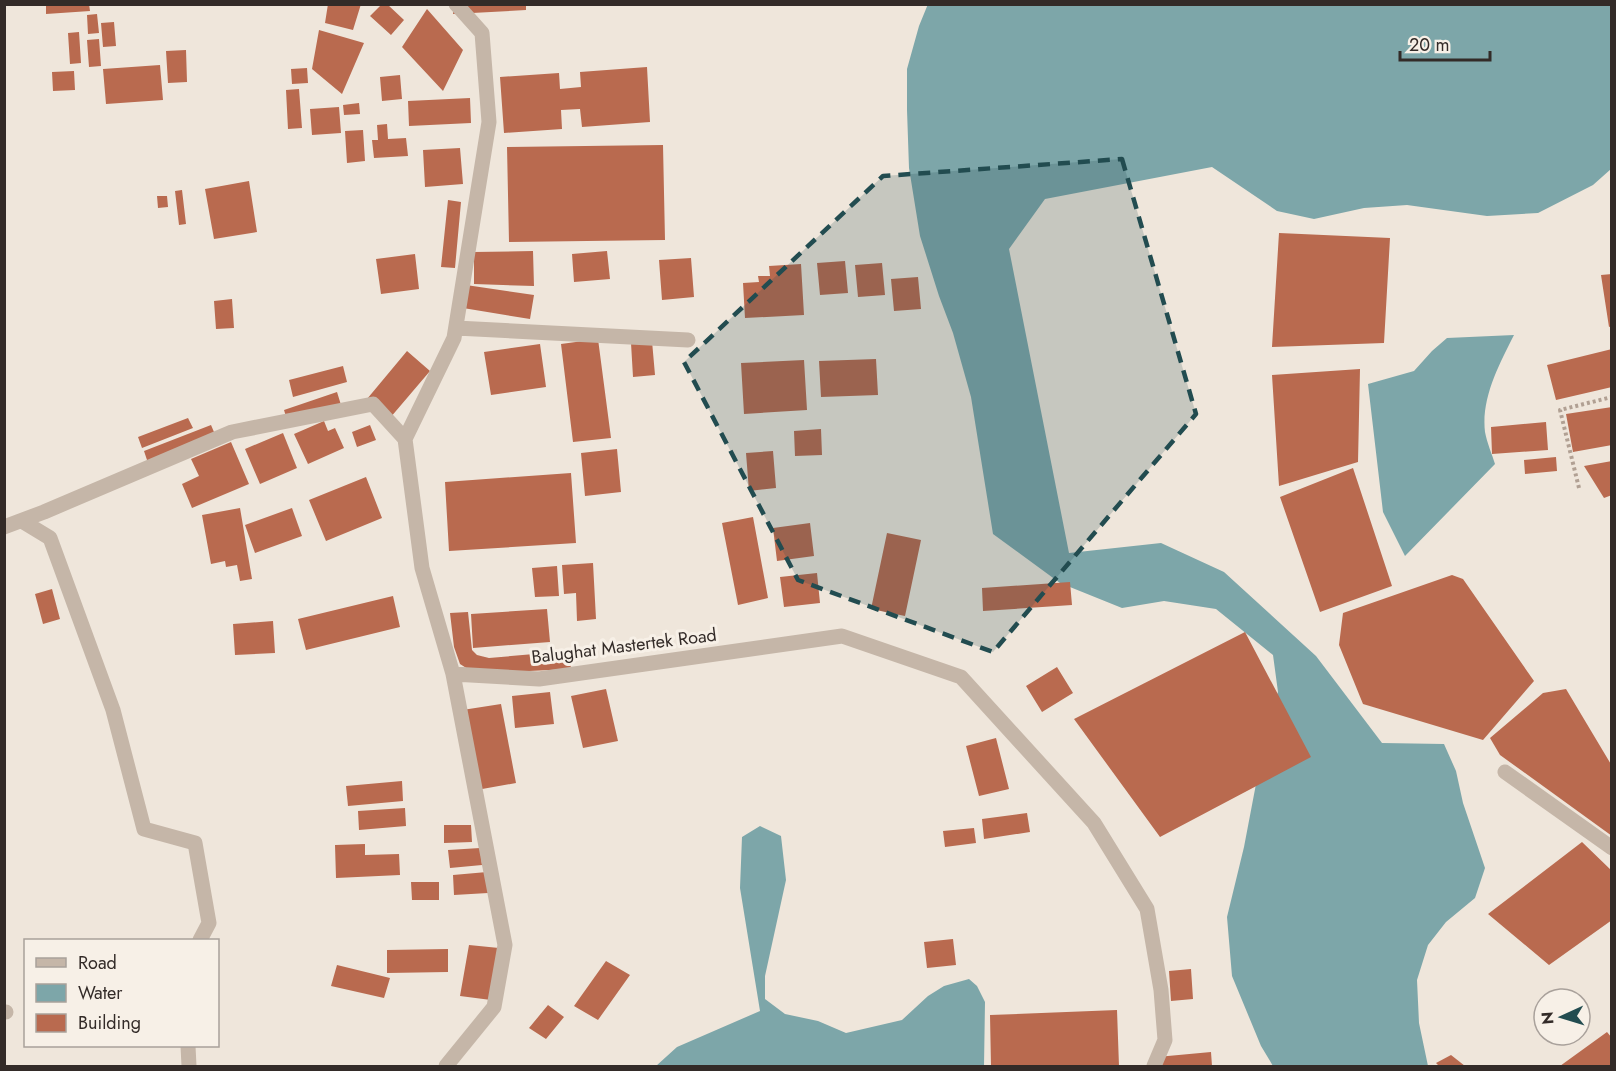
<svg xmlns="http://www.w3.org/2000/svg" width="1616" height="1071" viewBox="0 0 1616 1071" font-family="Jost,sans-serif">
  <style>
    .water { fill: #7da6a9 }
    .building { fill: #b96a4f }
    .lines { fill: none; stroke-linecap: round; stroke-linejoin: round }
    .path { stroke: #b1a093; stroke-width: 4; stroke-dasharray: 3 3; stroke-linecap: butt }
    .minor { stroke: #c5b6a8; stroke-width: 15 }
    .marked { fill: #224c50; fill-opacity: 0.2; stroke: #224c50; stroke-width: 4.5; stroke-dasharray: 12 8; stroke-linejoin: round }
    .labels { text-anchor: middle; stroke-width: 6; stroke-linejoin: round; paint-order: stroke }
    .street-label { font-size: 18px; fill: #332b28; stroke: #f7f0e7 }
  </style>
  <rect width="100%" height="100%" fill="#efe6db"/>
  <path class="water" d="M928,4l683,1v164l-18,16 -55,28 -51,3 -80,-11 -43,3 -50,11 -37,-8 -65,-44 -167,32 -36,50 60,304 92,-10 63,29 92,84 66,87 62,1 12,27 7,32 22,65 -10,30 -29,24 -18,23 -11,35 2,43 9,43h-155l-12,-20 -29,-70 -5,-59 17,-70 12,-63 9,-56 13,-36 -5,-37 -57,-46 -52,-8 -42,7 -62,-25 -67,-49 -22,-137 -18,-64 -14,-37 -19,-60 -11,-68 -2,-58v-41l12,-43z
    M1514,335c-15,30 -33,63 -29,97 2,11 7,22 10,32l-90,92 -22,-44 -15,-128 46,-13 18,-20 15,-13z
    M760,826l21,10 5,44 -21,96v23l20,15 33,7 28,12 56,-13 26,-24 16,-10 25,-7 8,7 8,16 -1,64h-328l21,-19 83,-36 -20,-123 2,-51z"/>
  <path class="building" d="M46,4h43l1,7 -44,3z
    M328,4h33l-8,26 -28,-7z
    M382,4h5l17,16 -13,15 -21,-19z
    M454,4h72v6l-73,4z
    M427,9l36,41 -20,41 -41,-44z
    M97,14l2,19 -11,1 -1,-19z
    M114,22l2,24 -13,1 -2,-24z
    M319,30l45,13 -22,51 -30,-25z
    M79,32l2,31 -11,1 -2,-31z
    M99,39l2,27 -12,1 -2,-27z
    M186,50l1,32 -19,1 -2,-32z
    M160,65l3,35 -57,4 -3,-35z
    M647,67l3,55 -68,5 -2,-18 -19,1 1,19 -58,4 -4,-56 59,-4 1,16 21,-2 -1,-15z
    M307,68l1,15 -16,1 -1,-15z
    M74,71l1,19 -22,1 -1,-19z
    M400,75l2,24 -20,2 -2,-24z
    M299,89l3,39 -14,1 -2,-39z
    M470,98l1,25 -62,3 -1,-25z
    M359,103l1,11 -16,1 -1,-10z
    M339,107l2,26 -29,2 -2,-26z
    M387,124l1,15 18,-1 2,18 -34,2 -2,-18h6l-1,-15z
    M363,130l2,31 -18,2 -2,-32z
    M663,145l2,95 -156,2 -2,-95z
    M460,148l3,36 -38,3 -2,-37z
    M249,181l8,51 -43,7 -9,-50z
    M182,190l4,34 -7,1 -4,-34z
    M157,196h10l1,11 -10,1z
    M448,200l13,2 -6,66 -14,-1z
    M1279,233l111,5 -6,105 -112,4z
    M533,251l1,35 -60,-2v-32z
    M607,251l3,28 -36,3 -2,-28z
    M415,254l4,35 -38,5 -5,-35z
    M691,258l3,39 -32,3 -3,-40z
    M845,261l3,32 -28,2 -3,-32z
    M882,263l3,32 -27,2 -3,-32z
    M801,264l3,51 -59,3 -2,-35 16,-1 -1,-6h12l-1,-10z
    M1612,274v52l-3,1 -8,-52z
    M918,277l3,32 -27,2 -3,-32z
    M466,285l68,10 -4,24 -67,-11z
    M232,299l2,29 -18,1 -2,-28z
    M598,339l13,99 -38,4 -12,-98z
    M652,341l3,34 -22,2 -2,-34z
    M540,344l6,43 -55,8 -7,-43z
    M1612,349v38l-56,13 -9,-35z
    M407,351l23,20 -40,47 -23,-19z
    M876,359l2,36 -57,2 -2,-36z
    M804,360l3,50 -63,4 -3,-51z
    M343,366l4,16 -54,15 -4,-17z
    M1360,369l-2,93 -79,24 -7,-111z
    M337,392l4,13 -53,18 -4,-13z
    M1612,407v38l-39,7 -7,-38z
    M188,418l5,10 -51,20 -4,-11z
    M324,421l4,10 7,-3 9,20 -36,16 -14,-30z
    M1546,422l2,28 -56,4 -1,-27z
    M211,425l6,14 -68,27 -5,-15z
    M370,425l6,15 -19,7 -5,-15z
    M821,429l1,26 -27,1 -1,-25z
    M283,433l14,35 -37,16 -15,-35z
    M231,442l18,42 -57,24 -10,-24 17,-8 -8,-17z
    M617,449l4,43 -36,4 -4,-43z
    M773,451l3,37 -27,3 -3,-38z
    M1556,457l1,14 -32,3 -1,-14z
    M1612,461v34l-8,3 -20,-32z
    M1353,468l39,118 -72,26 -40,-115z
    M571,473l5,70 -127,8 -4,-69z
    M366,477l16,41 -56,23 -17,-41z
    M240,508l12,71 -12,2 -3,-16 -11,2 -1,-6 -14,3 -9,-49z
    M292,508l10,28 -47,17 -10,-28z
    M753,517l15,81 -30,7 -16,-82z
    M810,523l4,33 -37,5 -4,-33z
    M887,533l34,7 -16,76 -34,-7z
    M593,563l3,56 -19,2 -1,-28 -12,1 -2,-29z
    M557,566l2,30 -24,1 -3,-29z
    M817,573l3,30 -36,4 -4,-30z
    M1452,575l11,4 71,102 -51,59 -120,-36 -24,-59 4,-32z
    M1070,582l2,23 -89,6 -1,-23z
    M52,589l8,30 -17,5 -8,-30z
    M393,596l7,31 -94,23 -8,-31z
    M547,609l3,33 -77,6 -2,-34z
    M468,612l4,38 5,5 12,3 80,-7 2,18 -85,4 -15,-2 -11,-7 -6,-17 -4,-34z
    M273,621l2,32 -40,2 -2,-31z
    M1245,632l66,125 -151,80 -86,-118z
    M1057,667l16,26 -31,19 -16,-26z
    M606,689l12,52 -35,7 -12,-52z
    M1566,689l46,77v70l-112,-81 -10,-17 53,-45z
    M550,692l4,32 -39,4 -3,-32z
    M501,704l15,79 -45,8 -15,-80z
    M996,738l13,51 -30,7 -13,-50z
    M402,781l1,20 -55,5 -2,-20z
    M405,808l1,18 -47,4 -1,-19z
    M1027,813l3,19 -46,7 -2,-20z
    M444,825h27l1,17 -28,1z
    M974,828l2,15 -31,4 -2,-16z
    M1582,842l30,29v49l-63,45 -61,-51z
    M365,844v11l34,-1 1,21 -64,3 -1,-33z
    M480,848l2,17 -32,3 -2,-18z
    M487,872l1,21 -34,2 -1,-20z
    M411,882h28v18h-27z
    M953,939l3,26 -29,3 -3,-26z
    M469,945l30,3 -8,52 -31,-4z
    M448,949v23l-61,1v-23z
    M606,961l24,14 -32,45 -24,-14z
    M337,965l53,13 -6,20 -53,-12z
    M1191,969l2,30 -22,2 -2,-30z
    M548,1005l16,12 -18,22 -17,-11z
    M1117,1010l2,56h-128l-1,-51z
    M1607,1032l5,6v28h-52z
    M1211,1052l1,14h-54l-1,-9z
    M1451,1055l14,11h-26l-3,-3z"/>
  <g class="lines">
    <path class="path" d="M1579,488l-19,-78 52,-13"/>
    <path class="minor" d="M456,4l26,29 7,89 -35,216 -49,101 17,129 31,106 86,5 303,-43 119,41 133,146 53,86 14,81 4,50 -11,26
      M456,328l232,12
      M22,521l28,17 63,172 31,119 51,14 14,80 -9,17
      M4,527l40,-15 188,-80 141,-28 32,35
      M1505,772l107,76
      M4,1012h2
      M188,1046l1,20
      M446,1066l48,-59 11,-62 -52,-271"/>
  </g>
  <path class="marked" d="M1122,159l74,255 -203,238 -195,-72 -114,-218 199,-186z"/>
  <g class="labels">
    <g class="street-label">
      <text transform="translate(624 646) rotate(-7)" y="6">Balughat Mastertek Road</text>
    </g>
  </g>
  <rect width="1616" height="1071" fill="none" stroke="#332b28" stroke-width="12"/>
  <rect x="24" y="939" width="195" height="108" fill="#f7f0e7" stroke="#a9a19b" stroke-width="1.5"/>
  <rect x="36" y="958" width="30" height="9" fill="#c5b6a8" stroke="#a9a19b" stroke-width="1.5"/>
  <text x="78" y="969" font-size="18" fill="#332b28">Road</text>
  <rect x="36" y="984" width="30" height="18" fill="#7da6a9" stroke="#a9a19b" stroke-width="1.5"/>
  <text x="78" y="999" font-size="18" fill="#332b28">Water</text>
  <rect x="36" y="1014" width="30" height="18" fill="#b96a4f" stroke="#a9a19b" stroke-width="1.5"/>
  <text x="78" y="1029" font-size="18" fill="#332b28">Building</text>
  <g transform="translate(1562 1017) rotate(266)"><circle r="28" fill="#f7f0e7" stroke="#a9a19b" stroke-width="1.5"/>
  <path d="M0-4.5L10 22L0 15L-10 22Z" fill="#224c50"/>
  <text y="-9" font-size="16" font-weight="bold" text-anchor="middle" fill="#332b28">N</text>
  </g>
  <path d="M1400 51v9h90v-9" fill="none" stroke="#332b28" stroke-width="3"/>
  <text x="1409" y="51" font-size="18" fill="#332b28" stroke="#f7f0e7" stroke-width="4.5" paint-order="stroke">20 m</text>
</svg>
